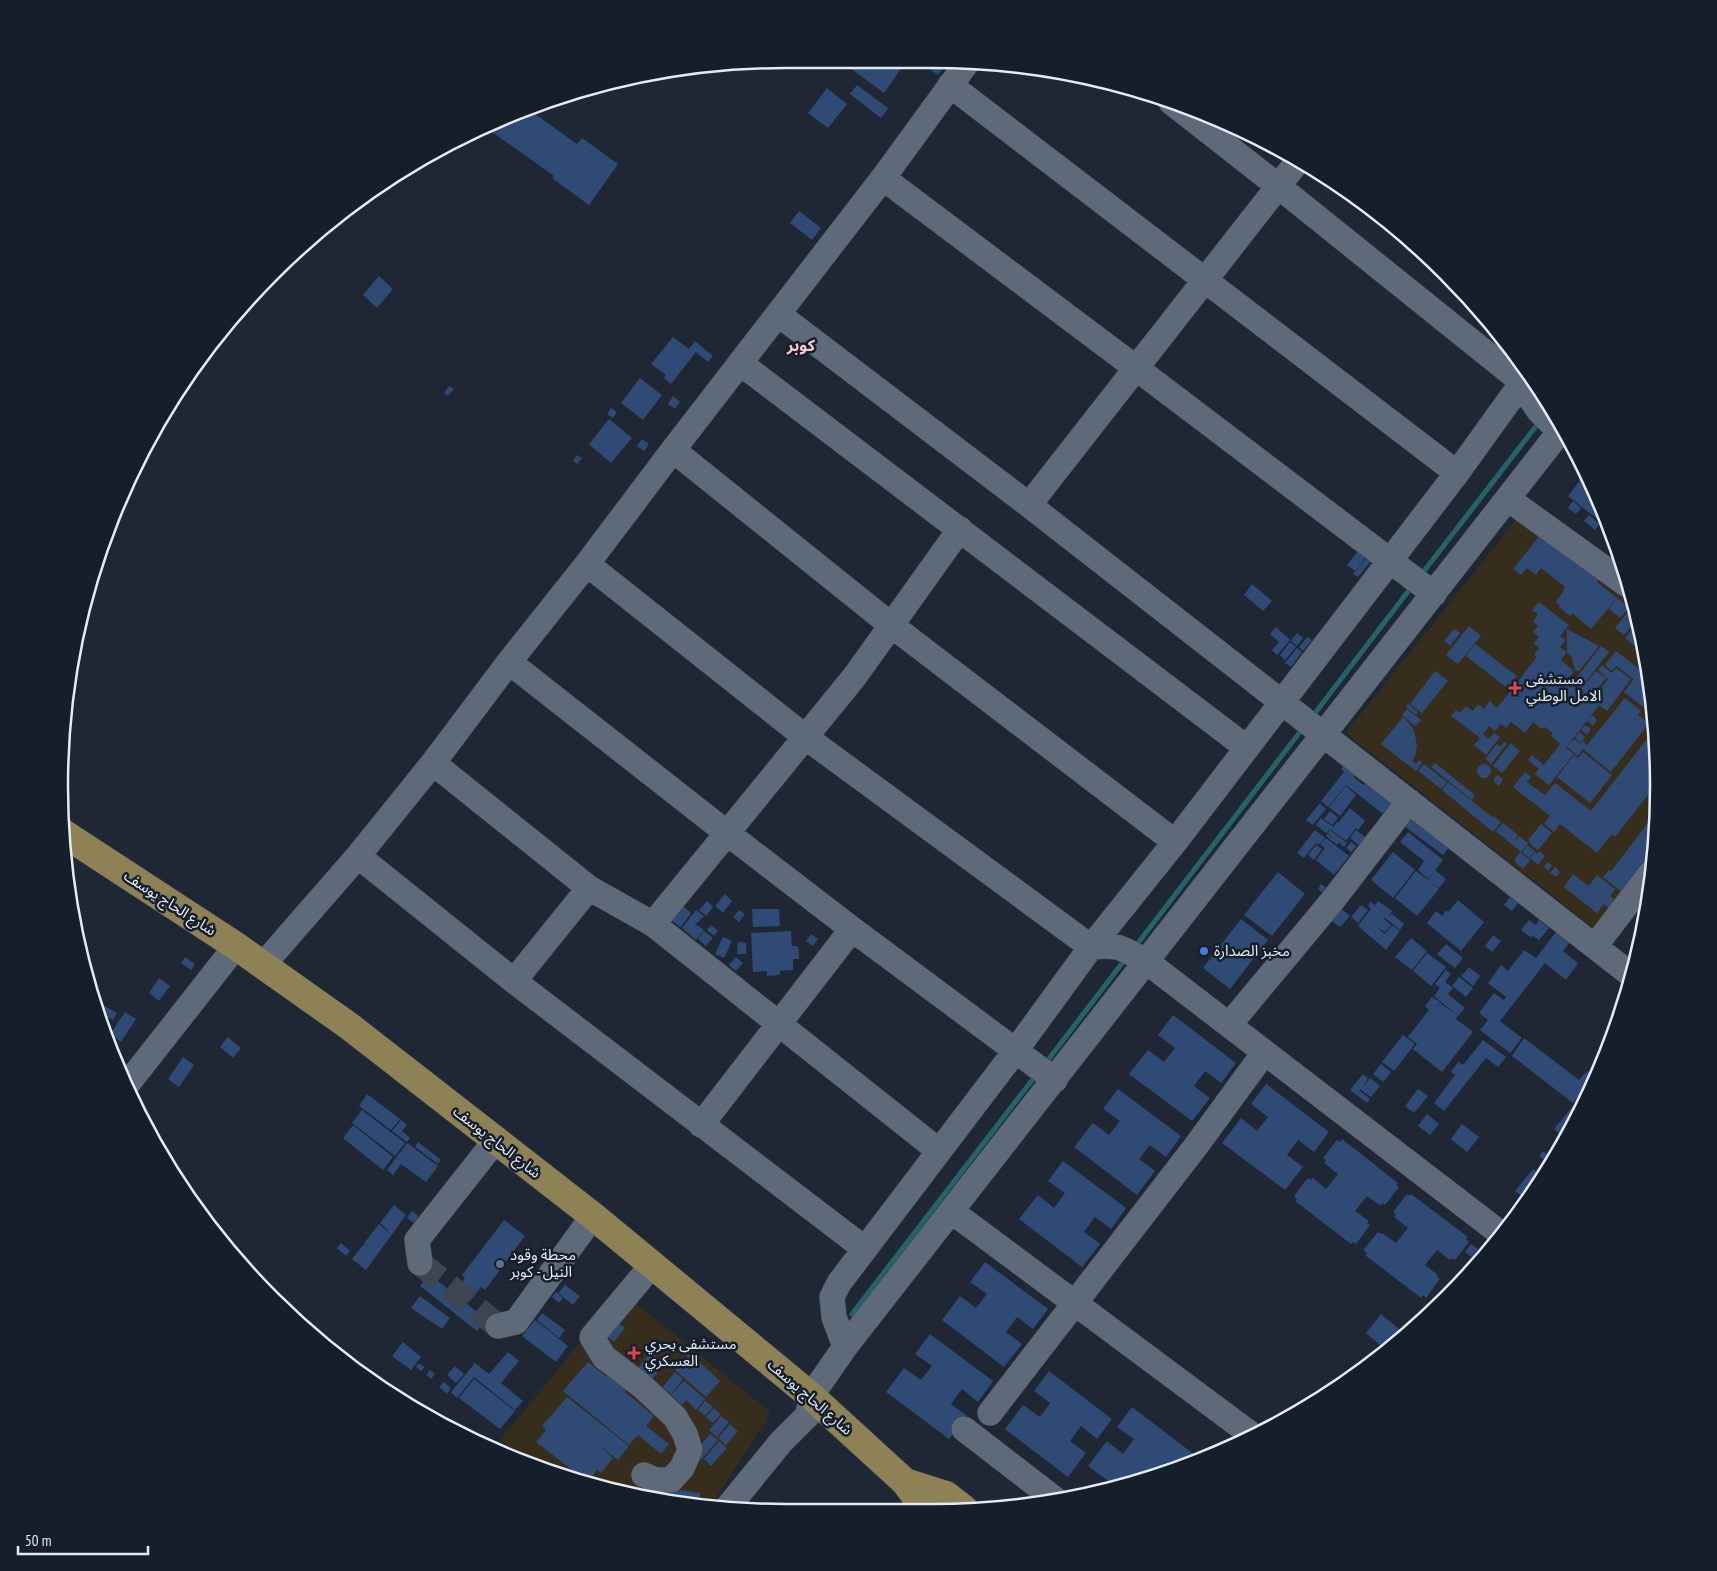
<svg xmlns="http://www.w3.org/2000/svg" width="1717" height="1571" viewBox="0 0 1717 1571" font-family="'PT Sans Narrow','Noto Sans Arabic',sans-serif">
  <style>
    .medical { fill: #362d1d }
    .lines { fill: none; stroke-linecap: round; stroke-linejoin: round }
    .stream { stroke: #246367; stroke-width: 5 }
    .building { fill: #2f4a75 }
    .minor-tunnel { stroke: #3d4452; stroke-width: 25; stroke-dasharray: 25 12; stroke-linecap: butt }
    .minor-casing { stroke: #3d4551; stroke-width: 26 }
    .major-casing { stroke: #3d4551; stroke-width: 29 }
    .minor { stroke: #5e6979; stroke-width: 25 }
    .major { stroke: #8e8156; stroke-width: 28 }
    .health-dot { fill: #e0444e; stroke: #151e2b; stroke-width: 2 }
    .shop-dot { fill: #3f7fe0; stroke: #151e2b; stroke-width: 2 }
    .service-dot { fill: #5c6f8a; stroke: #151e2b; stroke-width: 2 }
    .labels { text-anchor: middle; stroke-width: 5; stroke-linejoin: round; paint-order: stroke }
    .poi-label { font-size: 15px; fill: #e5ebf5; stroke: #151e2b; text-anchor: start }
    .street-label { font-size: 15px; fill: #e5ebf5; stroke: #151e2b }
    .neighbourhood-label { font-size: 16px; font-weight: bold; fill: #fcc8d0; stroke: #151e2b }
    .rim { fill: none; stroke: #e5ebf5; stroke-width: 2.5 }
  </style>
  <rect width="100%" height="100%" fill="#1f2735"/>
  <path class="medical" d="M1526,507l101,80 17,56 14,142 -8,85 -49,64 -255,-201z
    M622,1292l149,121 -61,94 -19,-1 -139,-32 -24,-11 -28,-23z"/>
  <g class="lines">
    <path class="stream" d="M1421,575l119,-154
      M1312,717l101,-132
      M1135,947l168,-219
      M1045,1064l81,-106
      M852,1314l184,-239"/>
  </g>
  <path class="building" d="M838,59h30l39,1 -23,33z
    M917,60h31l-10,15z
    M857,85l31,23 -7,10 -31,-24z
    M827,88l20,16 -19,24 -20,-15z
    M531,111l46,33 5,-6 36,26 -29,41 -37,-27 2,-2 -69,-49z
    M799,211l22,17 -9,12 -22,-17z
    M379,276l14,13 -16,19 -14,-13z
    M673,337l16,12 6,-8 18,15 -5,6 -12,-10 -25,32 -7,-6 2,-3 -15,-11z
    M640,378l22,17 -19,25 -22,-17z
    M449,386l5,3 -6,7 -4,-3z
    M673,396l7,6 -5,7 -7,-5z
    M611,408l6,4 -4,6 -6,-4z
    M609,419l23,19 -21,25 -22,-19z
    M642,439l7,5 -5,7 -7,-5z
    M577,455l5,3 -5,6 -4,-3z
    M1585,474l18,33 3,9 -5,6 -33,-26z
    M1573,501l8,7 -5,6 -8,-6z
    M1589,515l10,9 -4,6 -11,-9z
    M1541,534l57,46 -1,2 20,16 -26,31 -19,-16 -2,3 -11,-9 1,-2 -4,-3 8,-12 -1,-1 2,-2 -24,-19 -5,7 -9,-7 -6,7 -8,-6z
    M1358,551l8,6 -11,14 -8,-6z
    M1367,557h7l-16,20 -5,-3z
    M1252,584l20,17 -9,10 -19,-16z
    M1617,598l12,9 -9,11 -11,-9z
    M1539,602l30,23 -9,11 6,4 -6,7 7,5 -6,8 13,11 -7,9 9,7 -2,2 7,6 3,-3 -3,-3 15,-18 10,7 -16,20 3,1 15,-20 -10,-9 4,-5 10,8 4,-5 15,11 -24,32 -8,-6 -33,43 8,6 -25,31 -14,-11 4,-5 -11,-9 4,-5 12,10 16,-21 -9,-8 2,-3 -8,-6 -3,2 -9,-7 -8,11 -14,-11 -5,6 -5,-4 -6,7 -6,-5 -6,8 6,5 5,-6 6,4 -14,18 -12,-10 6,-7 -29,-22 5,-6 4,3 6,-7 7,5 5,-7 6,5 6,-8 7,7 40,-51 -3,-2 5,-7 -5,-5 5,-6 -6,-5 5,-6 -5,-4 5,-8 -6,-4z
    M1631,608l3,2 3,9 -13,16 -9,-7z
    M1638,622l6,21 1,11 -20,-16z
    M1469,626l12,10 -23,28 -12,-9z
    M1276,627l14,13 -13,15 -5,-5 7,-8 -9,-8z
    M1454,629l6,4 -10,13 -6,-5z
    M1567,629l32,17 -20,25 -5,-1 1,-3 -2,-2 -1,-8 -5,-5z
    M1297,633l6,5 -6,8 -6,-5z
    M1307,637l5,3 -9,11 -4,-4z
    M1290,642l6,5 -11,13 -5,-5z
    M1475,644l42,32 -10,12 -41,-32z
    M1601,646l8,6 -29,37 -7,-7z
    M1297,648l5,4 -11,15 -6,-4z
    M1616,651l31,24 4,38 -27,-21 10,-13 -18,-13 -4,5 -7,-6z
    M1435,671l13,10 -26,32 -12,-9z
    M1625,698l16,13 -3,4 11,8 -38,49 -28,-23 -5,7 -11,-9 7,-8 7,5 2,-3 4,4z
    M1408,704l10,8 -2,3 -10,-8z
    M1407,709l14,11 -6,6 -13,-11z
    M1592,715l5,5 -4,6 -6,-5z
    M1403,717l9,9 3,8 2,13 -2,9 -3,5 4,3 3,-4 3,3 -6,8 -35,-27z
    M1585,725l6,4 -4,6 -6,-5z
    M1653,731l5,51 -43,55 -3,-3 -15,19 -37,-29 -6,8 -10,-8 6,-8 -37,-29 12,-15 6,5 -4,5 18,13 10,-12 36,28z
    M1579,732l6,5 -4,6 -6,-5z
    M1504,742l3,2 -16,20 -6,-5 12,-15 3,3z
    M1511,743l9,8 -18,22 -9,-7z
    M1583,752l29,23 -22,28 -33,-26 17,-22 4,3z
    M1346,762l12,9 -4,6 9,8 1,-1 3,1 24,19 -8,10 -37,-29 -18,22 -7,-6 23,-29 -3,-3z
    M1435,763l40,32 -3,5 -41,-33z
    M1424,764l23,18 -6,7 -23,-18z
    M1477 771a7 7 0 1 1 14 0a7 7 0 1 1-14 0Z
    M1497,775l6,4 -4,7 -6,-5z
    M1448,782l44,35 1,-1 8,6 -8,10 -51,-42z
    M1657,785l1,1 -1,13 -7,-5z
    M1346,786l10,9 -16,21 -11,-9z
    M1320,803l6,6 -13,16 -7,-5z
    M1350,808l15,13 -7,9 -2,-2 -10,13 -16,-12 -4,4 -10,-8 5,-7 12,9 4,-5 1,1z
    M1330,811l8,7 -6,7 -8,-6z
    M1411,814l40,31 -8,10 -40,-30z
    M1655,814l-4,44 -27,36 -21,-17 6,-7 2,1z
    M1503,823l15,12 -5,8 6,-7 9,7 -7,9 -25,-21z
    M1541,824l11,9 -14,17 -9,-7 1,-2 -2,-1z
    M1315,830l10,8 -7,7 -2,-2 -12,15 -7,-5z
    M1330,830l17,13 -3,4 -5,-4 -2,2 -11,-9 1,-2 9,7 -9,-8z
    M1356,830l17,13 -6,9 -17,-14z
    M1408,832l35,28 -15,19 -10,-9 6,-9 -24,-19z
    M1326,838l23,18 -15,19 -18,-15 9,-12 -5,-4z
    M1351,842l6,4 -6,6 -5,-4z
    M1316,845l6,4 -8,11 -6,-5z
    M1527,845l8,6 -6,7 -7,-6z
    M1539,851l6,5 -7,9 -8,-7 5,-6 2,2z
    M1393,852l22,18 -22,28 -22,-18z
    M1520,852l10,8 -7,9 -9,-8z
    M1548,862l4,4 -4,5 -4,-4z
    M1555,867l5,5 -4,5 -6,-4z
    M1435,870l11,9 -7,9 -9,-6 9,7 -22,27 -22,-18 21,-27 12,9z
    M1278,872l27,22 -33,42 -28,-21z
    M1573,874l16,12 8,-11 18,14 -5,7 6,5 -6,8 -6,-5 -7,9 -33,-26z
    M1321,884l5,4 -4,4 -4,-3z
    M725,894l7,7 -9,12 -8,-7z
    M1510,897l8,6 -6,8 -8,-6z
    M1458,900l26,22 -23,29 -34,-28 9,-12 6,5 4,-6 2,2z
    M707,901l6,6 -7,9 -7,-6z
    M1378,901l14,10 -3,5 3,-2 12,10 -4,6 -16,-13 -1,1 8,7 -6,7 -10,-6 10,8 7,-9 8,6 -14,19 -28,-24 13,-17 -3,-3 2,-4 5,3z
    M1361,905l7,5 -10,13 -7,-6z
    M683,906l8,7 -10,14 -9,-6z
    M1339,907l11,9 -10,11 -11,-8z
    M752,909h27l1,17 -27,1z
    M696,910l8,6 -10,10 3,-1 7,5 -8,10 -14,-12z
    M739,910l6,4 -6,8 -6,-5z
    M1241,919l27,21 -38,49 -27,-21z
    M1529,920l7,5 3,-5 10,8 -10,12 -6,-4 -1,2 -11,-8z
    M711,925l7,6 -4,5 -7,-6z
    M704,931l9,7 -7,8 -8,-7z
    M791,931l1,15h6l1,9v4h-6v11l-13,1v4l-13,1v-5l-14,1 -2,-39z
    M1556,932l14,10 -7,9 15,12 -12,17 -21,-17 -45,58 22,17 -12,15 -30,-23 8,-10 -9,-7 15,-20 10,7 2,-3 -18,-14 13,-18 7,6 16,-21 12,8z
    M811,934l7,5 -5,7 -7,-5z
    M1493,935l8,6 -9,11 -7,-6z
    M723,937l9,4 -8,17 -9,-4z
    M1411,938l16,13 -15,19 -17,-13z
    M738,942l8,1v11h-9z
    M1446,944l17,14 -8,10 -18,-14z
    M1427,953l19,14 -15,19 -18,-15z
    M185,957l10,7 -4,6 -10,-7z
    M736,957l7,6 -7,8 -7,-6z
    M1469,967l11,9 -7,10 -12,-10z
    M1446,970l5,4 -6,8 8,6 -5,6 17,14 -7,8 -24,-20 6,-8 -5,-4z
    M1459,977l14,11 -7,9 -14,-11z
    M159,978l11,8 -11,15 -10,-8z
    M1432,997l8,5 -6,7 6,-6 18,13 -2,3 17,13 -31,40 -29,-23 4,-5 -9,-7 21,-27 -4,-4z
    M103,1005l14,8 -4,7 -11,-6 -1,-5z
    M125,1012l11,7 -15,23 -11,-8z
    M1173,1015l63,48 -15,20 -16,-12 -11,15 16,12 -18,23 -63,-47 19,-24 16,12 11,-14 -17,-13z
    M1403,1035l12,9 -21,27 -12,-9z
    M228,1037l13,11 -8,10 -13,-11z
    M1524,1038l55,42 8,-9 7,5 -21,27 -61,-47z
    M1483,1040l23,17 -8,10 -12,-9 -42,53 -10,-8 21,-28 -4,-3 7,-10 5,3z
    M183,1057l11,8 -15,22 -11,-8z
    M1381,1064l10,8 -8,10 -10,-8z
    M1363,1074l5,4 -5,9 7,-9 10,8 -9,11 -11,-8 -1,1 11,9 -3,4 -17,-13z
    M1266,1084l63,48 -15,20 -16,-12 -11,15 16,12 -18,23 -63,-47 19,-25 16,13 11,-14 -17,-13z
    M1118,1089l63,47 -15,21 -16,-12 -11,14 16,12 -18,24 -63,-48 19,-24 16,12 11,-14 -17,-12z
    M1418,1089l10,7 -14,17 -9,-7z
    M367,1094l33,25 -9,11 -32,-24z
    M1573,1106l5,4 -8,16 -8,10 -8,-7z
    M362,1110l43,33 -10,13 -43,-33z
    M1427,1114l12,10 -9,11 -12,-9z
    M401,1120l6,5 -5,6 8,7 -3,4 -15,-11z
    M1462,1124l17,13 -12,15 -16,-13z
    M353,1125l40,32 -10,13 -40,-32z
    M1342,1139l56,44 -2,2 3,2 -14,18 -3,-2 -1,3 -14,-10 -12,15 14,10 -2,2 3,2 -14,19 -3,-2 -2,2 -56,-43 2,-2 -3,-3 14,-18 3,2 2,-2 13,11 12,-15 -14,-11 2,-3 -3,-2 14,-18 3,2z
    M418,1142l23,18 -3,4 -23,-17z
    M407,1143l31,23 -12,16 -25,-18 -8,11 -6,-5z
    M1543,1151l9,7 -4,5 -9,-7z
    M1063,1161l63,47 -15,21 -16,-12 -11,15 16,12 -18,23 -63,-48 19,-24 16,13 11,-15 -17,-12z
    M1539,1167l5,3 4,-3 -12,22 -9,11 -12,-9 18,-22 3,2z
    M1407,1194l2,2 2,-2 57,43 -2,2 3,3 -14,18 -3,-2 -2,2 -13,-10 -12,15 13,10 -1,2 3,2 -14,19 -3,-3 -2,3 -56,-43 2,-2 -4,-3 15,-18 3,2 1,-1 14,10 12,-15 -14,-11 2,-3 -3,-2z
    M394,1205l12,10 -40,55 -14,-11 12,-15 10,7 -10,-8 15,-19 8,7 1,-1 -8,-7z
    M412,1211l7,6 -5,6 -7,-5z
    M504,1220l21,16 -40,54 -4,-3 -10,13 -14,-11 8,-11 -3,-3z
    M341,1243l9,8 -4,5 -9,-8z
    M1471,1244l7,5 -6,8 -7,-5z
    M985,1262l63,47 -15,20 -16,-12 -11,15 16,12 -18,23 -62,-47 18,-24 16,12 11,-14 -17,-12z
    M429,1274l57,45 -9,12 -57,-45z
    M565,1285l15,11 -7,9 -15,-12z
    M556,1292l7,6 -4,5 -7,-6z
    M420,1296l30,22 -8,11 -31,-21z
    M542,1313l23,17 -6,8 -22,-18z
    M1381,1314l23,19 -19,16 -19,-16z
    M611,1318l14,10 -11,14 -13,-10z
    M535,1320l33,26 -12,16 -34,-26z
    M930,1334l63,47 -15,21 -16,-13 -11,15 16,12 -18,23 -63,-47 18,-24 17,12 11,-14 -17,-12z
    M403,1342l18,15 -10,13 -19,-14z
    M508,1352l11,9 -18,22 22,18 -8,9 -41,-33 -17,21 -6,-6 24,-29 14,11z
    M651,1352l14,11 -13,16 -14,-11z
    M690,1353l30,28 -14,16 -31,-27z
    M588,1362l19,15 6,-7 18,15 -6,7 29,24 -8,10 23,18 -8,10 -23,-19 -9,10 -66,-54z
    M419,1363l6,4 -4,4 -5,-4z
    M455,1366l9,8 -8,9 -9,-8z
    M430,1370l5,4 -4,5 -5,-4z
    M1049,1371l63,48 -15,20 -16,-13 -11,15 16,12 -18,24 -63,-48 18,-24 17,12 10,-14 -16,-12z
    M675,1372l8,7 -12,15 -9,-6z
    M474,1379l41,32 -15,18 -41,-31z
    M684,1381l21,18 -9,11 -10,-10 -4,5 -11,-10z
    M444,1382l7,6 -4,6 -8,-7z
    M567,1397l62,49 -11,14 -22,-17 17,15 -12,15 -4,-3 -9,12 -52,-40 10,-12 -4,-4z
    M705,1401l8,6 -8,9 -7,-6z
    M1132,1407l63,48 -6,8 -17,5 -8,-5 -8,10 -41,13 -27,-20 19,-25 16,13 11,-15 -17,-12z
    M714,1408l7,6 -8,9 -7,-6z
    M721,1416l8,6 -12,15 -8,-7z
    M730,1424l8,7 -12,14 -8,-7z
    M710,1434l8,6 -17,20 -8,-6z
    M719,1441l8,7 -16,18 -7,-7z
    M660,1487l40,6 -2,13h-7l-33,-8z"/>
  <g class="lines">
    <path class="minor-tunnel" d="M420,1263l78,63"/>
    <g class="minor-casing">
      <path id="minor" d="M950,85l507,388
        M1171,102l107,84 244,196 6,13 11,16 21,21
        M883,178l253,190 298,226
        M778,314l251,191 601,469
        M740,363l507,385
        M673,450l218,175 284,217
        M1508,499l118,85
        M1029,505l269,-344
        M587,564l217,172 287,211c29,-3 31,1 56,15l353,271
        M509,662l218,171 125,96 203,151
        M433,763l156,125 64,36 286,227
        M358,856l156,125 351,268
        M653,924l202,-248 105,-147
        M1595,946l55,-72
        M263,965l95,-109 75,-93 76,-101 78,-98 86,-114 210,-272 86,-118
        M514,981l75,-93
        M1229,1025l104,-125 76,-99
        M126,1086l110,-140
        M701,1125l151,-196
        M951,1211l301,224
        M420,1263l-3,-23 78,-99
        M498,1326l18,-4 77,-106
        M845,1347l-11,-30 -2,-20 7,-14 177,-233 75,-103 84,-105 282,-369 72,-100
        M990,1413l206,-267 68,-93
        M964,1429l92,71
        M644,1475l12,5h15l11,-12 8,-18 -5,-16 -10,-17 -33,-31 -38,-29 -12,-20 60,-72
        M728,1507l53,-65 27,-27 3,-19 34,-49 716,-917"/>
    </g>
    <g class="major-casing">
      <path id="major" d="M63,833l173,113 113,80 244,190 218,180 94,86 22,30
        M905,1482l41,13 18,14"/>
    </g>
    <use href="#minor" class="minor"/>
    <use href="#major" class="major"/>
  </g>
  <g class="health-dot">
    <path d="M1512.5 680.5h5v5h5v5h-5v5h-5v-5h-5v-5h5z"/>
    <path d="M631.5 1345.5h5v5h5v5h-5v5h-5v-5h-5v-5h5z"/>
  </g>
  <circle class="shop-dot" cx="1204" cy="951" r="5"/>
  <circle class="service-dot" cx="500" cy="1264" r="5"/>
  <g class="labels">
    <g class="poi-label">
      <text x="1526" y="684">مستشفى<tspan x="1526" dy="17">الامل الوطني</tspan></text>
      <text x="1214" y="956">مخبز الصدارة</text>
      <text x="510" y="1260">محطة وقود<tspan x="510" dy="17">النيل - كوبر</tspan></text>
      <text x="645" y="1349">مستشفى بحري<tspan x="645" dy="17">العسكري</tspan></text>
    </g>
    <g class="street-label">
      <text transform="translate(170 903) rotate(33)" y="5">شارع الحاج يوسف</text>
      <text transform="translate(497 1142) rotate(38)" y="5">شارع الحاج يوسف</text>
      <text transform="translate(810 1397) rotate(41)" y="5">شارع الحاج يوسف</text>
    </g>
    <g class="neighbourhood-label">
      <text x="801" y="351">كوبر</text>
    </g>
  </g>
  <path d="M0 0H1717V1571H0ZM786 68H932A718 718 0 0 1 1650 786V786A718 718 0 0 1 932 1504H786A718 718 0 0 1 68 786V786A718 718 0 0 1 786 68Z" fill="#151e2b" fill-rule="evenodd"/>
  <path class="rim" d="M786 68H932A718 718 0 0 1 1650 786V786A718 718 0 0 1 932 1504H786A718 718 0 0 1 68 786V786A718 718 0 0 1 786 68Z"/>
  <path d="M18 1546v8h130v-8" fill="none" stroke="#e5ebf5" stroke-width="2.5"/>
  <text x="25" y="1546" font-size="15" fill="#e5ebf5" stroke="#151e2b" stroke-width="4" paint-order="stroke">50 m</text>
</svg>
